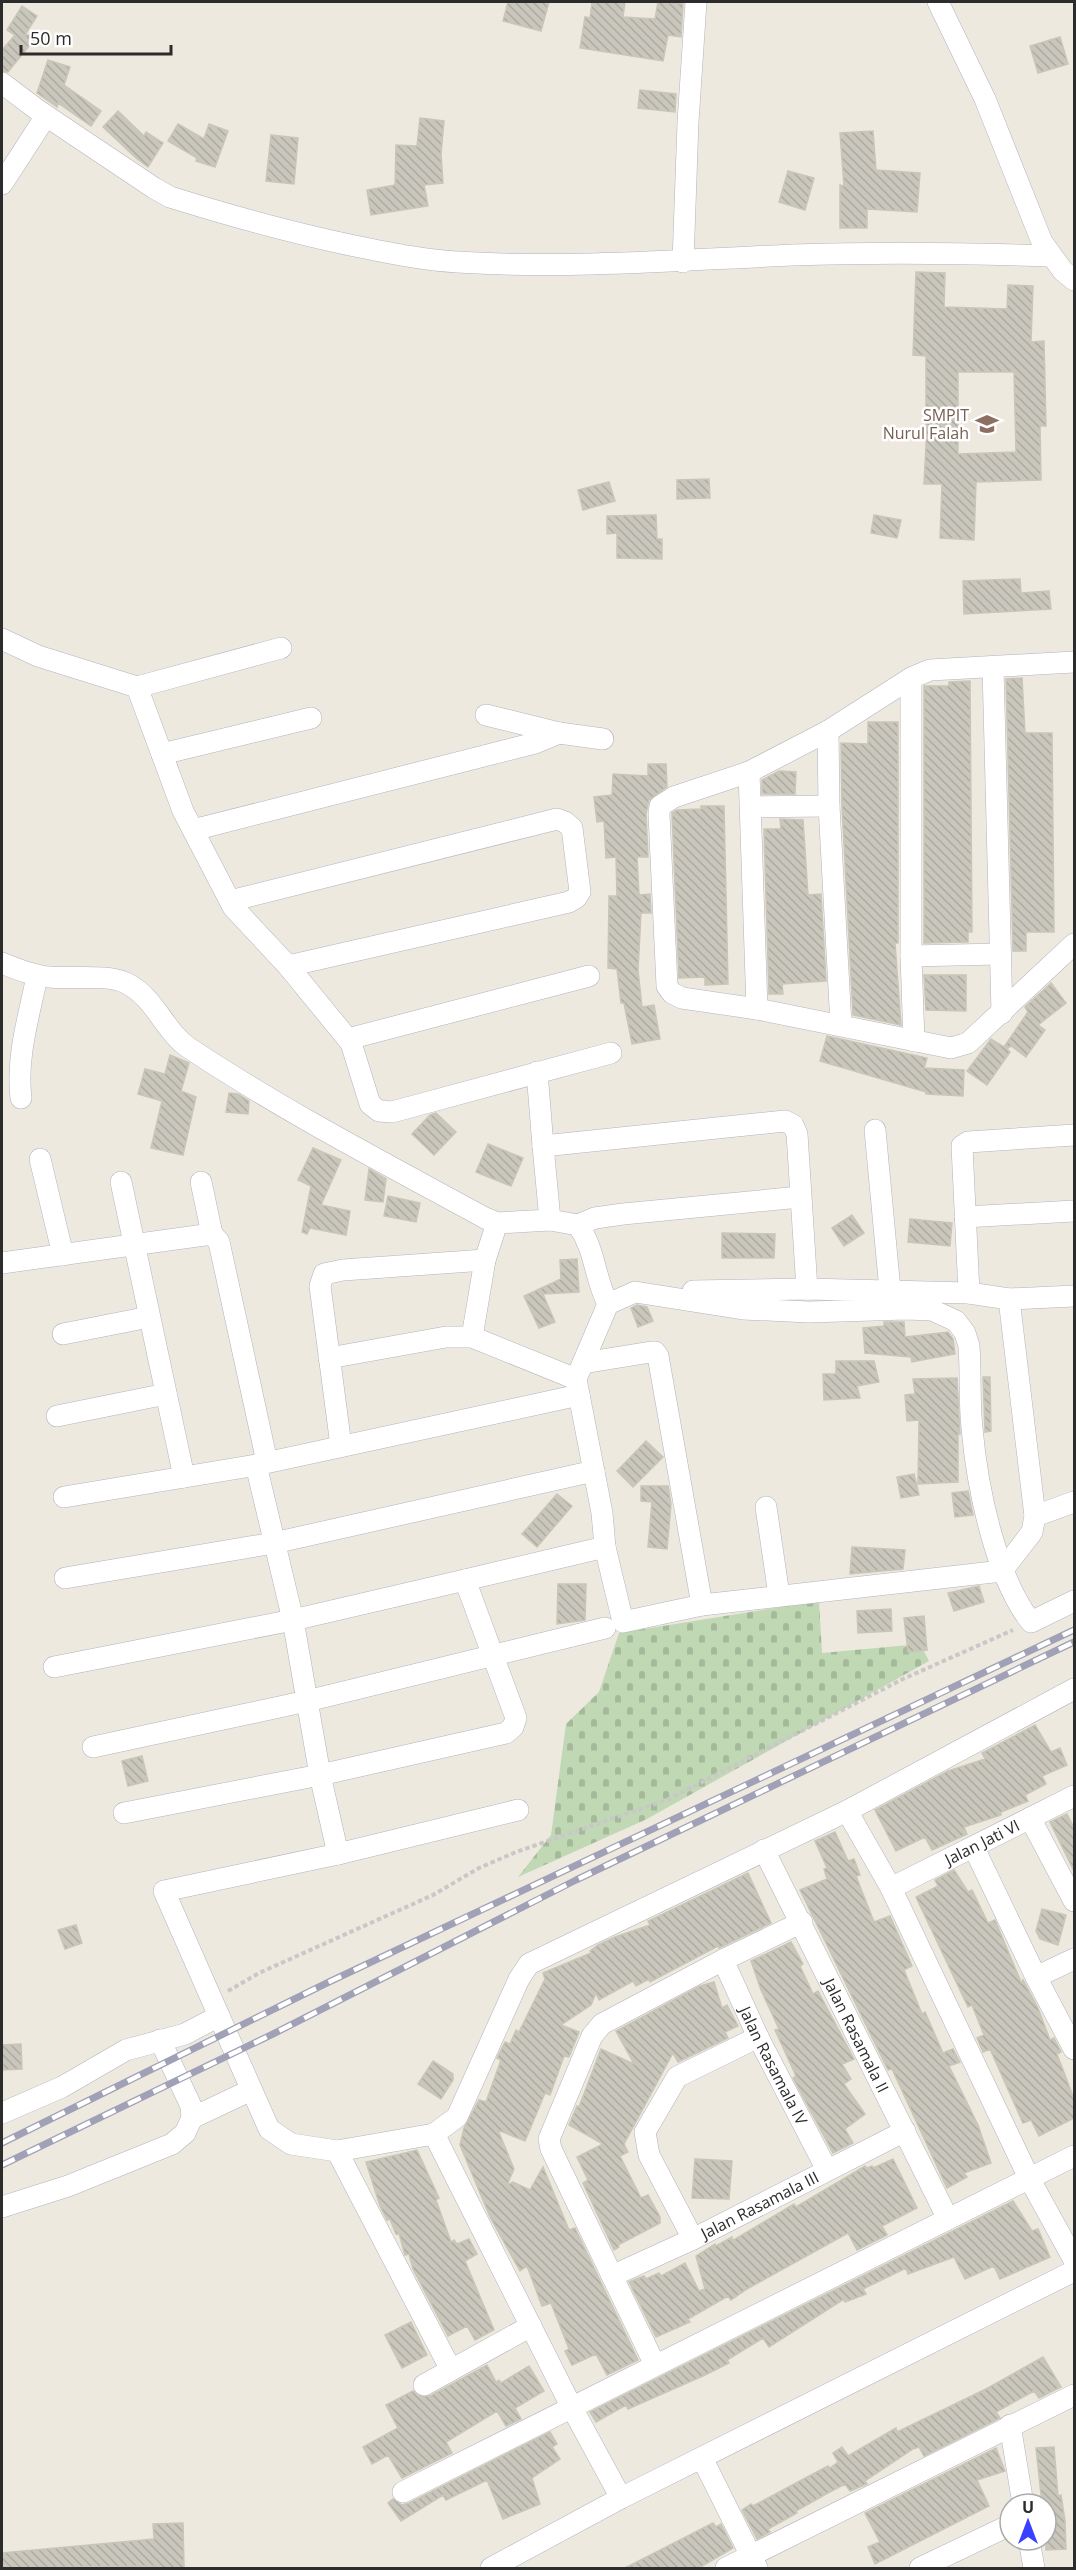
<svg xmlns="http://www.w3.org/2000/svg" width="1076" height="2570" viewBox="0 0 1076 2570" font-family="'Open Sans',sans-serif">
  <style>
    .cemetery { fill: url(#cemetery-stones) }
    .building { fill: url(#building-back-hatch); stroke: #cac6b7; stroke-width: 1.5; fill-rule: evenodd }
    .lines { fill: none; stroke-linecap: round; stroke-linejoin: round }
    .minor-casing { stroke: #b2b2c0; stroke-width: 22 }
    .path { stroke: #c8c8c8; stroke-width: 4; stroke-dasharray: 4.5 3; stroke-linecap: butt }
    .minor { stroke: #fff; stroke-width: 21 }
    .rail-casing { stroke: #a0a0b7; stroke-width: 7 }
    .rail { stroke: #fff; stroke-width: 4.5; stroke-dasharray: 14; stroke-linecap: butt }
    .labels { text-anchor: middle; stroke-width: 5; stroke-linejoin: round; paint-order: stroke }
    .education-label { font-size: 16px; fill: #785e54; stroke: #fff; text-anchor: end }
    .street-label { font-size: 16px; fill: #2c2c2c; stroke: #fff }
  </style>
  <defs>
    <pattern id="cemetery-stones" width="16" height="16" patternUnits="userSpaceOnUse" patternTransform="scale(1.5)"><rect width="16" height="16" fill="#c0d8b4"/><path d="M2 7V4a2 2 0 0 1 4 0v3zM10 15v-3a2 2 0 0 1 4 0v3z" fill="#a5ba9b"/></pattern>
    <pattern id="building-back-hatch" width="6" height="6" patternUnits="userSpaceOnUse" patternTransform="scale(1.5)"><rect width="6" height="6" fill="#c9c7bc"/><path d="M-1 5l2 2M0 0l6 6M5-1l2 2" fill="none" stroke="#adaba2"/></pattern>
  </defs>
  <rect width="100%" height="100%" fill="#eee9de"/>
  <path class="cemetery" d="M819,1601l3,52 98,-9 9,17 -282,158 -129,58 33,-42 15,-111 33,-32 20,-59z"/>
  <path class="building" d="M508,2h41l-8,29 -38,-10z
    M592,2h33l-2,15 32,2 3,-17 25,2 -2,33 -13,-2 -5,26 -83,-13 5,-31 5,1z
    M22,6l15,10 -12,19h13l-30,37 -6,-1v-21l13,-15 -8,-5z
    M1060,37l8,27 -30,9 -8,-27z
    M48,60l22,7 -6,18 37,26 -10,15 -33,-23 -1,4 -20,-14z
    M640,90l36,4 -1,18 -37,-4z
    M118,111l26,25 2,-4 17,11 -15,24 -12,-9 -33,-31z
    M420,118l24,3 -3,33 2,29 -19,2 4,21 -57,9 -4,-25 28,-5 1,-40 21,1z
    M178,124l26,15 5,-15 19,7 -13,36 -19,-6 1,-3 -29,-17z
    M873,131l3,39 44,3 -3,39 -50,-3v19h-27v-43l4,1 -4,-53z
    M271,135l27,3 -4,46 -28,-3z
    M788,171l26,7 -9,32 -26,-8z
    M916,272l29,1 -1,34 63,2 1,-24 25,1 -2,56 13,-1 2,85h-6l1,54 -65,2 -2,58 -34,-2 2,-54h-18l2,-39v-89l-13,-1zM958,372h56l2,80 -58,2z
    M709,479l1,19 -33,1v-19z
    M609,482l6,19 -32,9 -5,-20z
    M656,515l1,24h5v20l-45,-1v-25l-10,1v-18z
    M874,515l27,5 -4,18 -26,-5z
    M1020,579l1,14 28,-2 2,18 -87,5 -1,-33z
    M1022,678l3,55h27l2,199h-28v19h-13l-7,-272z
    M970,681l2,251h-4v10l-44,1v-257h25v-4z
    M868,722h30v221h-3l6,82 -48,-10 -11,-209 -1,-63 27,1z
    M648,764h18l1,23 -18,13 -3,14 2,43h-11l2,38 11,-1 1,19h-10l-3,57 4,37 12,-2 6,34 -28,5 -8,-41h-3l-4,-34 -9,-1 1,-72h8l-1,-39 -10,1 -2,-37 -7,1 -3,-25 18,-2 1,-21 35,2z
    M779,771l17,1 -1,22h-33v-14z
    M701,806h23l4,178 -23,1v-8l-26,1 -7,-165 5,-3 24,-1z
    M780,819l23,1 5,75 13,-1 5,87 -44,3 1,10h-14l-5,-165h17z
    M924,975h42v36l-40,-1z
    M1051,983l15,20 -28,22 7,5 -19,27 -15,-11 -4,3 3,3 -23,33 -20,-14 24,-32 13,8 24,-35 -3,-5z
    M827,1036l100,22 -3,10 40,2 -1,26 -37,-2v-2l-106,-31z
    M170,1055l19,8 -8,28 15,6 -13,58 -32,-7 11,-47 -24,-7 7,-25 20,5z
    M229,1093l9,1 11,7 -1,13 -22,-2z
    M436,1113l20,19 -22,23 -22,-21 18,-19z
    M488,1144l35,14 -12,28 -35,-14z
    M313,1148l28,12 -20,45 29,6 -4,24 -36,-7 -3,6 -5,-2 9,-46 -13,-6z
    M369,1169l17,10 -3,23 -18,-2z
    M388,1196l32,7 -4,19 -32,-6z
    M852,1215l12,18 -20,13 -12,-18z
    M910,1219l42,4 -2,23 -42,-4z
    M722,1233l53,1 -1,24h-52z
    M577,1259l2,33 -36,2 12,28 -16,6 -15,-32 37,-17 -1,-19z
    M637,1305l10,2 6,14 -15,6 -7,-19z
    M884,1322h20l1,15 43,-5 5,7 2,15 -43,8 -1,-5 -46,-4 -2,-25 21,-2z
    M836,1361h38l5,21 -22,4 3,12 -36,2 -1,-26h13z
    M983,1377h7l1,54 -6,1z
    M957,1378l3,56h-2v48l-40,2 1,-64 -12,1 -2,-26 10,-1 -2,-15z
    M646,1441l17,16 -30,30 -16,-16z
    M914,1474l5,21 -18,3 -4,-21z
    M641,1486h27l3,18 -4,45 -19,-2 4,-45 -11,-1z
    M968,1491l5,24 -18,2 -3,-24z
    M557,1494l15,12 -35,41 -15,-13z
    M852,1547l53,3 -2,19 -53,5z
    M558,1584h28l-1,36 -28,4z
    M979,1586l5,16 -30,9 -6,-18z
    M891,1609l1,22 -34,2 -1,-22z
    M924,1616l3,34 -19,2 -4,-34z
    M1035,1725l16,27 9,-4 7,17 -25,11 4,8 -21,11 3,6 -27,11v3l-37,12 3,7 -35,16 -7,-13 -29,14 -21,-41 73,-39 37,-12 -3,-6z
    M142,1756l6,25 -20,5 -6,-25z
    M1067,1814l7,14v43l-24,-49z
    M835,1832l13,29 6,-2 6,16 -4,1 18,46 16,-6 22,50 -8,4 18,44 3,-2 18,41 10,-4 7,13 -11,4 29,59 13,38 -27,10 3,4 -20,11 -55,-119 -4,1 -88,-180 27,-11 -3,-10 3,-1 -12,-27z
    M954,1870l14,22 4,-2 16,33 7,-3 26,62 1,1 1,-3 15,28 12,32 4,-2 7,14 -4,2 17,45v19l-35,18 -8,-16 -8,3 -33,-74 -7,3 -6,-14 7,-3 -12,-30 -4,2 -52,-110 22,-11 -3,-6z
    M748,1873l23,50 -52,25 -1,-2 -68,36 -1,-3 -13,7 -3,-5 -34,19 -3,-7 -5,12 -30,20 18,7 -10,25 -5,-1 -14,39 -5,-2 -20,48 -27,-11 16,39 -7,16 6,-3 17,8 13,-23 26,63 6,-2 63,132 -31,15 -11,-21 -24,11 -7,-14 4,-2 -18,-46 -9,3 -15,-40 -7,5 -30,-54 -30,-72 4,-17 15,-28 7,2 15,-42 -4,-2 8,-16 5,2 6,-14 3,2 26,-53 -2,-6 48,-20 -1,-2 8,-6 17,-8 35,-12 -2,-4z
    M1042,1909l24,6 -8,30 -18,-6 -4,-8z
    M76,1925l6,18 -17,6 -7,-19z
    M791,1942l12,22 -3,2 13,28 5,-3 36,68 -12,5 9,15 -7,5 21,30 -20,15 8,14 -20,10 -40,-75 3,-2 -21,-46 4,-1 -18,-39 -10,-29z
    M714,1982l8,26 5,-3 11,21 -13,6 3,6 -50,24 -5,-9 -49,91 4,8 -8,4 21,42 7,-3 12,22v6l-42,22 1,2 -5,3 -31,-67 5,-3 -11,-23 26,-13 -34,-19 8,-19 2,1 22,-58 33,15 -18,-33 84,-45z
    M21,2044l1,25 -19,1 -1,-25z
    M433,2061l20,13v6l-12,19 -23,-15z
    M417,2150l22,48 -3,2 15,42 3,-2 3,4 12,-5 8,15 -12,7 29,69 -19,10 -8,-14 -19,10 -35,-67 -4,-15 -4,1 -1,-3 -5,-19 -3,1 -6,-15 -3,1 -7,-14 -14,-44z
    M695,2159l37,2 -3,38 -37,-1z
    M893,2159l24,49 -35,18 5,9 -30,15 -9,-17 -101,56 -16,11 -3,-4 -40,23 2,3 -34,15 -27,-55 15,-6 2,3 13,-6 2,3 24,-13 14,28 6,-2 -9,-33 19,-12 1,2 16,-9v4l62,-37 2,3 69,-41 2,2 5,-2 1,2z
    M1013,2201l19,30 6,-2 12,28 -50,22 -6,-13 -29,13 -11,-22 -46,17 -2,-6 -43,21 3,5 -21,8 -1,-3 -75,48 -6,-9 -36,22 2,3 -24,12 -77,34 -2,-4 -30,17 -6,-10z
    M411,2322l16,33 -25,13 -17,-33z
    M1043,2357l18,30 -22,11 -5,-7 -38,21 4,6 -76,38 -5,-9 -6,2 -48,32 2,3 -17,7 -5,-7 -19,10 -30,17 1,2 -29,16 2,3 -13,7 -15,-29 9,-6 2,2 75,-40 2,2 8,-6 -5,-9 9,-6 6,9 48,-28 1,4 89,-43z
    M487,2365l9,17 3,-2 2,3 28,-17 15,25 -29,17 6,11 -15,7 -9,-15 -51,31 6,11 -50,25 -14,-23 -16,9 -9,-17 35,-19 -12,-23 27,-14 5,5h12z
    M550,2432l7,12 -5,3 8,12 -28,19 8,26 -37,15 -16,-39 -41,20 -3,-5 -42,26 -13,-18 5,-4 9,6 7,-2z
    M1054,2447l4,49 3,-1 4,26 1,28 -20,1v-46h-4l-6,-56z
    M996,2448l9,23 -28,9 12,26 -114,58 -7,-17 12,-5 -15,-29z
    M183,2523l1,45h-29l-1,-2 -152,2v-15l152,-14 -1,-15z
    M713,2523l3,4 5,-3 12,24 -34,20h-74z"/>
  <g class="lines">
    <g class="minor-casing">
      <g id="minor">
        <path d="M938,2l47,97 57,143 21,29 11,9"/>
        <path d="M2,83l37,28 115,77 16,9c61,19 118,35 180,48 35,7 71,15 107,17 112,7 224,-2 336,-7 86,-3 172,-2 258,1"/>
        <path d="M2,184l44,-68"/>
        <path d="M683,262l5,-140 8,-120"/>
        <path d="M2,639l36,17 99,31"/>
        <path d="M281,648l-144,39 46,124 50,96 55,59 63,77 19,61 9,7 13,1 219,-59"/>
        <path d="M1074,662l-144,8 -19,8 -83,53 -79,41 -75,25 -14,9 -1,8 8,172 5,7 10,5 75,11 194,39 17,-5 106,-99"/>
        <path d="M993,668l9,345"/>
        <path d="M911,678v278l3,85"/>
        <path d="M828,731l1,75 12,219"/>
        <path d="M559,733l44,6"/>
        <path d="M162,754l149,-36"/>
        <path d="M749,772l8,237"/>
        <path d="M751,807l78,-1"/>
        <path d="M193,830l342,-87 24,-10 -73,-18"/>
        <path d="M230,901l327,-82 8,3 7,6 8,64 -4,6 -7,4 -281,64"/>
        <path d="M911,956l88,-2"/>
        <path d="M2,963c15,6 31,13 47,14 22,2 59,-3 77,6 29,14 38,48 63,65 95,63 197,116 296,170l12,5 53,-3 28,5c18,26 16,52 30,79l27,-12 108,17 66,3 97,-3 26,1 24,11 9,12 4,13c2,27 0,54 3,82 5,58 23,148 59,194l43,-21"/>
        <path d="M348,1039l241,-63"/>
        <path d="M537,1072l6,74"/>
        <path d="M21,1098c-5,-42 8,-81 16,-122"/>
        <path d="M875,1130l15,160"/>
        <path d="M40,1159l23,96"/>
        <path d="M121,1182l63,295"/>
        <path d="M201,1182l11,52"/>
        <path d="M965,1217l109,-6"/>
        <path d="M550,1220l-7,-74 242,-25 8,4 4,9 10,155"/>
        <path d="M578,1225l17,-7 28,-4 177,-17"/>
        <path d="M2,1263l210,-29 7,8 48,220"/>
        <path d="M693,1291l114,-2 162,4 40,6 65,-3"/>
        <path d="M969,1293l-7,-147 6,-4 106,-7"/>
        <path d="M608,1304l-32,75 26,134 3,34 18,75 79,-17 300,-34 30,-39 3,-16 -26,-217"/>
        <path d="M63,1334l86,-17"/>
        <path d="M472,1337l13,-77 12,-37"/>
        <path d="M329,1358l117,-21h26l104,42"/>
        <path d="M583,1363l68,-11h4l3,4 44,249"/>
        <path d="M57,1416l109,-22"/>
        <path d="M341,1446l-21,-160 4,-12 19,-4 142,-10"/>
        <path d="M256,1465l37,155 27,155 18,79"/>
        <path d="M64,1497l192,-32 323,-70"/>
        <path d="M766,1507l13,88"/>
        <path d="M1035,1516l39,-14"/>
        <path d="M65,1578l209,-35 320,-72"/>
        <path d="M54,1667l239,-47 172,-40"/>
        <path d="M93,1747l214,-46 298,-73"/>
        <path d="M847,1811l44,77 138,290 45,82"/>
        <path d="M124,1813l196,-38 186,-42 7,-6 3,-9 -51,-138 140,-33"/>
        <path d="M1030,1818l44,83"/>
        <path d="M974,1848l62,129 38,72"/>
        <path id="s1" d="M764,1850l184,369"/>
        <path id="s2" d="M891,1888l183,-92"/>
        <path id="s3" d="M723,1960l35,77 69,133"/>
        <path d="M1036,1977l38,-18"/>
        <path d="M219,2016l-55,-125 174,-37 180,-44"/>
        <path d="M2,2113l60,-26 64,-37 59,-16 34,-18 50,113 22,15 46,7 97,-17 23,-17 62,-138 10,-15 318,-153 227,-122"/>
        <path d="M192,2118l59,-28"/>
        <path d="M434,2134l137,272 50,92"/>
        <path d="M337,2151l114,219"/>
        <path d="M2,2207l66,-21 104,-42 13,-11 7,-15 -1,-12 -31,-66"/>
        <path d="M693,2239l-44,-84 -4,-23 32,-55 81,-40"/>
        <path id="s4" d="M612,2276l81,-37 212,-108"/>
        <path d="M655,2365l-104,-216 -2,-10 43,-103 10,-12 121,-64 79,-38"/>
        <path d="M424,2385l107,-59"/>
        <path d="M1010,2425l13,79"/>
        <path d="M702,2458l55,110"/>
        <path d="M403,2492l671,-336"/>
        <path d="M1029,2540l5,28"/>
        <path d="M491,2568l130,-70 453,-227"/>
        <path d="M726,2568l348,-173"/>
        <path d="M920,2568l90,-43"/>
      </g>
    </g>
    <path class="path" d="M228,1991l31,-18 174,-78 46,-27 37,-16 153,-53 234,-120 110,-49"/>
    <use href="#minor" class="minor"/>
    <g class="rail-casing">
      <path id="rail" d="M2,2143l329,-162 743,-351
        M2,2165l271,-131 303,-154 498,-238"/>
    </g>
    <use href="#rail" class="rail"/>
  </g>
  <defs>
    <g id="school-bare" transform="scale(1.8)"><path d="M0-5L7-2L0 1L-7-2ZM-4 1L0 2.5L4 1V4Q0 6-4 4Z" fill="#8d6e63" stroke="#fff" stroke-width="2.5" paint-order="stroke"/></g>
  </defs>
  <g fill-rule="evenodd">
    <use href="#school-bare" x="987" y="424"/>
  </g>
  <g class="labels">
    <g class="education-label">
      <text x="969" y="421">SMPIT<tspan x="969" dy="18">Nurul Falah</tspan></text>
    </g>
    <g class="street-label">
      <text dy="6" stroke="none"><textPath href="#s2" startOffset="102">Jalan Jati VI</textPath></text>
      <text dy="6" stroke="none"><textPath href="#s1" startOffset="207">Jalan Rasamala II</textPath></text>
      <text dy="6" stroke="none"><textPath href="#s3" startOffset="117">Jalan Rasamala IV</textPath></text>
      <text dy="6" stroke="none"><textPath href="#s4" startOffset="164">Jalan Rasamala III</textPath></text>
    </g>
  </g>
  <rect width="1076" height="2570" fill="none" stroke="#2c2c2c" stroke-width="6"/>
  <g transform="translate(1028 2522)"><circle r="28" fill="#ffffff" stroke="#ababab" stroke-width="1.5"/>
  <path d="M0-4.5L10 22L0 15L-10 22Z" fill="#3a40ff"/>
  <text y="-9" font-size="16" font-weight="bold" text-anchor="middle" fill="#2c2c2c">U</text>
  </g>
  <path d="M21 45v9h150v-9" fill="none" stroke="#2c2c2c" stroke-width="3"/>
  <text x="30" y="45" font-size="18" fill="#2c2c2c" stroke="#ffffff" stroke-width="4.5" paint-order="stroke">50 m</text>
</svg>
